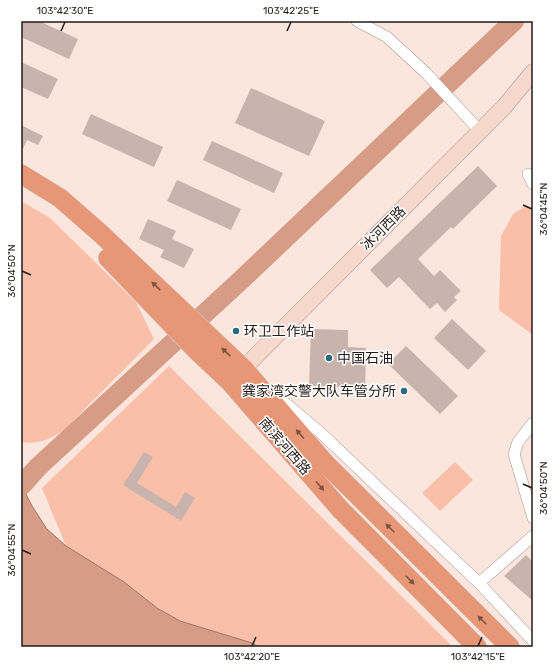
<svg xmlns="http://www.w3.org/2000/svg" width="554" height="668" viewBox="0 0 554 668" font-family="Rubik,'Noto Sans SC',sans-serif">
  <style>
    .green { fill: #fabfa8 }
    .water { fill: #d69c85; stroke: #a07564 }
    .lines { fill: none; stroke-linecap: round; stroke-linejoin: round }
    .river { stroke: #d69c85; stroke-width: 20 }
    .building { fill: #c8b4ac }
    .minor-casing { stroke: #a7948c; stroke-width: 12 }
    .secondary-casing { stroke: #a7948c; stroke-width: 17 }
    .trunk-casing { stroke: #cecdcc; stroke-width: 20 }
    .minor { stroke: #fff; stroke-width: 11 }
    .secondary { stroke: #f7d8cc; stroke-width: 16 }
    .trunk { stroke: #e89776; stroke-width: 19 }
    .oneway { fill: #7b5342 }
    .ticks { fill: none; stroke: #221b18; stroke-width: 1.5 }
    .poi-dot { fill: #2a6a7e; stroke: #fff; stroke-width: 1.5 }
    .labels { text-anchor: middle; stroke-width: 3; stroke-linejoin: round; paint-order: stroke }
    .street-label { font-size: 14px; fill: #221b18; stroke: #fff }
    .poi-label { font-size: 14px; fill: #221b18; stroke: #fff; text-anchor: start }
    .neatline { fill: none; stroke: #221b18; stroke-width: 1.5 }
    .ticks-label { font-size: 10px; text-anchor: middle; fill: #221b18 }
  </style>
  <rect width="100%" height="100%" fill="#fbe6de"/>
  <path class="green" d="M21,201l29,17 86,84 18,37 -89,90c-14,10 -27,16 -44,13z
    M526,206l7,2v127l-34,-25 2,-74 12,-22z
    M169,366l284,281h-194l-7,-4 -72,-22 -23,-13 -33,-26 -58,-36 -24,-58z
    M455,462l18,18 -33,31 -18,-18z"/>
  <path class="water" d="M21,484l11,22 15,23 19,17 58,36 33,26 23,13 72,22 7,4h-238z"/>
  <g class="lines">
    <path class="river" d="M21,486l17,-19 202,-186 274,-260"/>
  </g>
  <path class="building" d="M21,21h18l39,18 -9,20 -48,-22z
    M21,62l37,17 -10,20 -27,-12z
    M251,88l74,33 -16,35 -74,-33z
    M91,114l72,33 -9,20 -72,-33z
    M21,125l22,11 -5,9 -11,-5 -6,13z
    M212,141l71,32 -9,20 -71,-33z
    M478,166l19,20 -44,43 -2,-2 -33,32 16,17 6,-6 21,21 -7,6 3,3 -12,12 -8,-9 -7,6 -31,-32 -12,11 -17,-18z
    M177,180l64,29 -10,21 -64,-29z
    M148,219l28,12 -4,8 22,10 -10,19 -24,-11 4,-7 -25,-11z
    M452,319l34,32 -18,19 -34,-32z
    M311,329l37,1v17l18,1 -1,44 -15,-1v-4l-41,-1z
    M406,346l52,50 -18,18 -52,-50z
    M144,452l9,5 -16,26 39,24 9,-15 10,6 -14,23 -58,-36z
    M526,555l7,7v39l-29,-25z"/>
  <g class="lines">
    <g class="minor-casing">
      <path id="minor" d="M357,21l30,16 39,36 54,58
        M528,174l5,10
        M278,397l43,36 158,150 54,58
        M533,423l-15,19 -4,12 19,64
        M479,583l54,-47"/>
    </g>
    <g class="secondary-casing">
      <path id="secondary" d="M235,377l269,-270 29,-35"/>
    </g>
    <g class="trunk-casing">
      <path id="trunk" d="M21,174l39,24 40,35 144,136 81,94 185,184
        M108,258l88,92 34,32 110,127 137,138"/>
    </g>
    <use href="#minor" class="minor"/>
    <use href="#secondary" class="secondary"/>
    <use href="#trunk" class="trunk"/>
  </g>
  <defs><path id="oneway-solid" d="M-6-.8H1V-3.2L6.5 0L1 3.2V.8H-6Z"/></defs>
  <g class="oneway">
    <use href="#oneway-solid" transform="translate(156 286) rotate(-136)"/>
    <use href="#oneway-solid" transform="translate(226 352) rotate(-137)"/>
    <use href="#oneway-solid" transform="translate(300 434) rotate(-131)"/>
    <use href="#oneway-solid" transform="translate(320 486) rotate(49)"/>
    <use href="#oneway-solid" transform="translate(390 528) rotate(-135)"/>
    <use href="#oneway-solid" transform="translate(410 580) rotate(45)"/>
    <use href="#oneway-solid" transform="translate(482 620) rotate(-135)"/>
  </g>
  <path class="ticks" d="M61,31l4,-9M287,31l4,-9M523,205l9,4M22,271l9,4M523,484l9,4M22,550l9,4M252,646l4,-9M478,646l4,-9"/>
  <g class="poi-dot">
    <circle cx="236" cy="331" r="4"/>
    <circle cx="329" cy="358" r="4"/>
    <circle cx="404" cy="391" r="4"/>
  </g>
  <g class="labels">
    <g class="street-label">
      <text transform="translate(383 228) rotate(-45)" y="5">冰河西路</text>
      <text transform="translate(285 446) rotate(49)" y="5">南滨河西路</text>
    </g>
    <g class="poi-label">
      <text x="244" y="336">环卫工作站</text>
      <text x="337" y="363">中国石油</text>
      <text x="396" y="396" text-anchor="end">龚家湾交警大队车管分所</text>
    </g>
  </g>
  <rect width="554" height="668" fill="none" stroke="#ffffff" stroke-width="44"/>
  <rect x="22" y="22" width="510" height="624" class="neatline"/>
  <g class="ticks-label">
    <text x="65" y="14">103°42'30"E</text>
    <text x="291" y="14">103°42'25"E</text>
    <text transform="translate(543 209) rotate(-90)" y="4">36°04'45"N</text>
    <text transform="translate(11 271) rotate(-90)" y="4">36°04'50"N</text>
    <text transform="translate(543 488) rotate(-90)" y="4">36°04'50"N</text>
    <text transform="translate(11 550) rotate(-90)" y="4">36°04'55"N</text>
    <text x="252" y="660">103°42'20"E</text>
    <text x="478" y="660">103°42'15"E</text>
  </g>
</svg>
